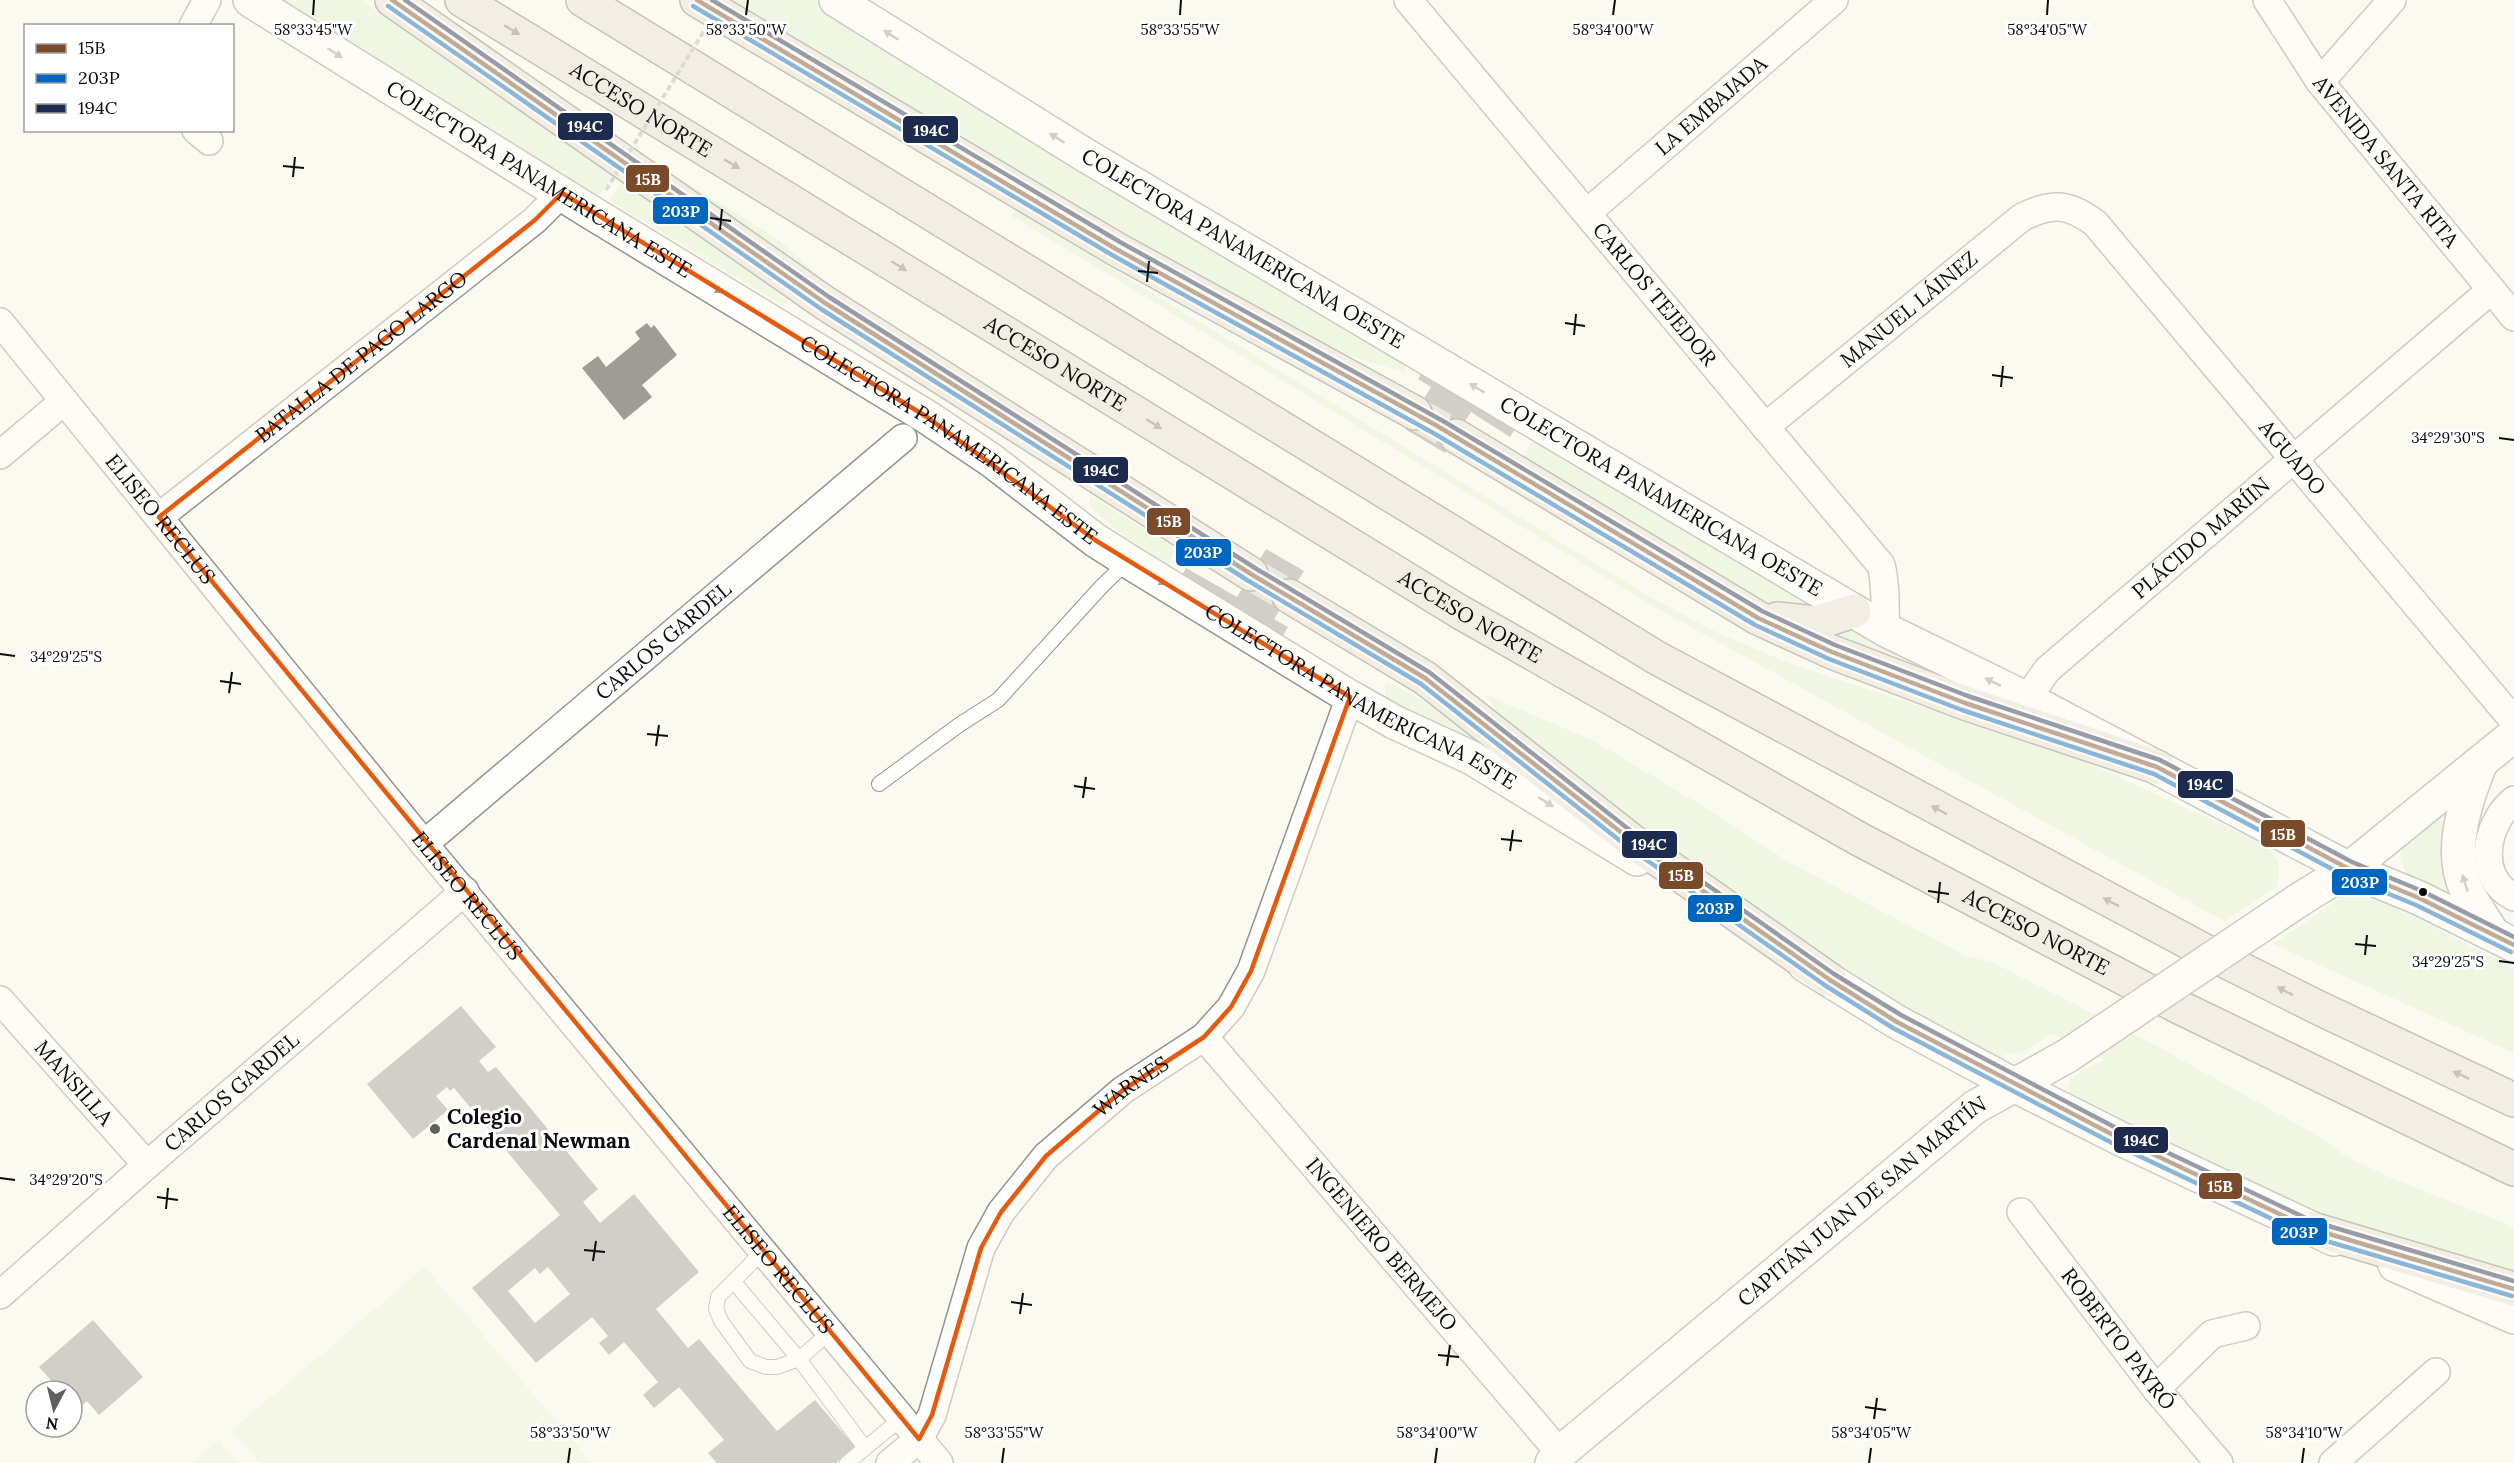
<svg xmlns="http://www.w3.org/2000/svg" width="2514" height="1463" viewBox="0 0 2514 1463" font-family="Lora,serif">
  <style>
    .green { fill: #e0f1d0 }
    .pitch { fill: #eaf4da }
    .building { fill: #9e9c96; fill-rule: evenodd }
    .lines { fill: none; stroke-linecap: round; stroke-linejoin: round }
    .motorway-tunnel { stroke: #d7d6ce; stroke-width: 33; stroke-dasharray: 33 16; stroke-linecap: butt }
    .service-casing { stroke: #94938f; stroke-width: 16 }
    .minor-casing { stroke: #94938f; stroke-width: 30 }
    .tertiary-casing { stroke: #94938f; stroke-width: 36 }
    .motorway-casing { stroke: #81807c; stroke-width: 36 }
    .service { stroke: #fefefd; stroke-width: 14 }
    .minor { stroke: #fefefd; stroke-width: 27 }
    .tertiary { stroke: #fefefd; stroke-width: 33 }
    .motorway { stroke: #e9e1d5; stroke-width: 33 }
    .tertiary-bridge-casing { stroke: #94938f; stroke-width: 36; stroke-linecap: butt }
    .path-bridge { stroke: #b7b7b5; stroke-width: 4; stroke-dasharray: 6 3; stroke-linecap: butt }
    .tertiary-bridge { stroke: #fefefd; stroke-width: 33 }
    .bus-1-casing { stroke: #fff; stroke-width: 9 }
    .bus-2-casing { stroke: #fff; stroke-width: 9 }
    .bus-3-casing { stroke: #fff; stroke-width: 9 }
    .bus-1 { stroke: #7a4b2a; stroke-width: 4.5 }
    .bus-2 { stroke: #0065bd; stroke-width: 4.5 }
    .bus-3 { stroke: #1d2b4f; stroke-width: 4.5 }
    .oneway { fill: #86817b }
    .oneway2 { fill: #9d9d9d }
    .marked { fill: none; stroke: #e8590c; stroke-width: 4.5; stroke-linejoin: round }
    .ticks { fill: none; stroke: #0c0c0c; stroke-width: 2 }
    .bus-dot { fill: #0c0c0c; stroke: #fff; stroke-width: 2 }
    .poi-dot { fill: #605f5c; stroke: #fff; stroke-width: 2 }
    .labels { text-anchor: middle; stroke-width: 6; stroke-linejoin: round; paint-order: stroke }
    .street-label { font-size: 21px; fill: #0c0c0c; stroke: #fff }
    .poi-label { font-size: 21px; font-weight: bold; fill: #0c0c0c; stroke: #fff; text-anchor: start }
    .ticks-label { font-size: 15px; text-anchor: middle; fill: #0c0c0c; stroke: #fff; stroke-width: 6; stroke-linejoin: round; paint-order: stroke }
    .line-badge { stroke: #fff; stroke-width: 2 }
    .badge-label { font-size: 16px; text-anchor: middle; font-weight: bold; fill: #fff }
  </style>
  <rect width="100%" height="100%" fill="#fbfaf0"/>
  <path class="green" d="M280,0h81l89,63 164,107 -15,26z
    M729,0h87l345,213 249,146 -6,13 -74,-22 -108,-55 -499,-286z
    M562,107l216,132 71,66z
    M625,174l116,88 47,40 -5,3 -173,-104z
    M1016,210l636,388 68,36 74,31 276,90 193,88c16,15 20,24 13,45l-52,33 -573,-316 -639,-389z
    M1536,434l288,177 -32,3 -46,-19 -223,-139z
    M1090,496l85,52 -7,18c-29,-18 -54,-37 -78,-60z
    M1855,623l90,53 -119,-45z
    M1385,683c15,-1 117,69 137,82l-137,-58z
    M1486,695l108,46 125,75 68,45 179,95 28,7 170,87 152,85 31,22 40,19 127,51v49l-176,-53 -238,-109 -33,-23c3,-19 22,-22 37,-31l-52,-27 -30,19 -18,3 -1,5 -17,-6 -71,-35 -334,-230 -23,-27 -61,-51z
    M2443,814l8,7 1,73 -46,-21 -6,-14 3,-14z
    M2359,895l15,6 5,-1 135,68v85l-241,-109 69,-47z"/>
  <path class="pitch" d="M425,1267l167,196h-332l-28,-33z
    M219,1440l19,23h-46z"/>
  <path class="building" d="M647,323l4,5 3,-3 23,30 -35,30 10,12 -28,23 -42,-52 16,-12 8,11 34,-28 -5,-7z
    M1423,371l92,58 -5,8 -39,-25 -26,41 -40,-24 26,-42 -13,-8z
    M1266,549l38,22 -30,48 14,8 -7,12 -101,-60 6,-11 51,29z
    M461,1006l35,41 -17,14 9,11 8,-5 102,122 -15,13 17,21 34,-29 65,78 -43,37 32,39 11,-9 78,92 38,-31 40,47 -19,16h-119l-9,-10 16,-13 -45,-53 -25,21 -11,-13 15,-13 -34,-40 -15,13 -10,-12 9,-7 -16,-19 -56,46 -64,-75 88,-73 -106,-127 -4,3 -3,-4 -11,9 12,14 -35,29 -46,-55zM548,1267l22,27 -35,29 -27,-32 27,-23 5,6z
    M93,1320l50,57 -44,38 -12,-14 -10,9 -5,-6v-13h-11l-22,-24z"/>
  <g class="lines">
    <path class="motorway-tunnel" d="M1415,413l41,23
      M1251,574l38,22"/>
    <g class="service-casing">
      <path id="service" d="M879,784l80,-59 39,-25 104,-114 26,-25
        M763,1251l-45,46 -2,12 5,12 29,40 16,6h11l22,-8 31,-27
        M733,1281l66,78 66,89
        M847,1463l55,-45"/>
    </g>
    <g class="minor-casing">
      <g id="minor">
        <path id="s1" d="M1408,0l473,565c6,21 3,44 5,65"/>
        <path id="s2" d="M2267,0l53,82 194,235"/>
        <path d="M193,26l14,-26"/>
        <path d="M2320,82l72,-82"/>
        <path d="M196,130l13,11"/>
        <path id="s3" d="M1587,213l247,-213"/>
        <path id="s4" d="M0,322l424,522 515,619"/>
        <path id="s5" d="M1765,427l256,-209c30,-16 47,-15 74,5l419,498"/>
        <path d="M0,455l64,-54"/>
        <path id="s6" d="M159,517l376,-297 27,-27"/>
        <path id="s7" d="M2027,699l20,-29 444,-380"/>
        <path d="M2514,800c-29,23 -39,78 0,97"/>
        <path id="s8" d="M424,844l479,-406"/>
        <path id="s9" d="M0,1000l147,165"/>
        <path id="s10" d="M1204,1037l356,416"/>
        <path id="s11" d="M2021,1212l135,177 63,74"/>
        <path id="s12" d="M0,1295l147,-130 318,-274"/>
        <path d="M2156,1389l56,-55 34,-8"/>
        <path id="s13" d="M890,1463l29,-24 13,-24 49,-167 20,-36 45,-56 77,-66 81,-53 27,-30 20,-36 99,-274"/>
        <path d="M2333,1463l103,-91"/>
      </g>
    </g>
    <g class="tertiary-casing">
      <g id="tertiary">
        <path id="s14" d="M250,0l342,213 335,204 64,43 104,80 33,21 222,136 44,25 78,36 165,101"/>
        <path id="s15" d="M836,0l249,155 801,475 141,69 322,170 70,29 95,47"/>
        <path d="M2481,762c-15,37 -33,88 -15,127 7,16 18,30 27,45"/>
        <path d="M2299,900l50,-31 165,-134"/>
        <path d="M1805,965l92,57 117,63 105,53 215,101"/>
        <path d="M2395,1265l119,52"/>
        <path id="s16" d="M1552,1463l8,-10 415,-346 92,-51"/>
      </g>
    </g>
    <g class="motorway-casing">
      <g id="motorway">
        <path d="M392,0l433,303 426,271"/>
        <path id="s17" d="M462,0l998,612 399,227 320,168 335,162"/>
        <path d="M583,0l1074,658 548,293 116,58 193,91"/>
        <path d="M697,0l419,249 299,164"/>
        <path d="M1456,436l302,182 74,34 133,51 192,64"/>
        <path d="M1289,596l136,82 207,163 198,139"/>
        <path d="M1777,619l38,4 39,-12"/>
        <path d="M2309,1228l205,61"/>
      </g>
    </g>
    <use href="#service" class="service"/>
    <use href="#minor" class="minor"/>
    <use href="#tertiary" class="tertiary"/>
    <use href="#motorway" class="motorway"/>
    <g class="tertiary-bridge-casing">
      <path id="tertiary-bridge" d="M2067,1056l232,-156"/>
    </g>
    <path class="path-bridge" d="M606,190l117,-190"/>
    <use href="#tertiary-bridge" class="tertiary-bridge"/>
    <g class="bus-1-casing">
      <path id="bus-1" d="M392,0l433,303 426,271 174,104 207,163 198,139 67,42 222,116 190,90 205,61
        M697,0l419,249 323,178 319,191 74,34 133,51 192,64 192,102 70,29 95,47"/>
    </g>
    <g class="bus-2-casing">
      <path id="bus-2" d="M388,6l433,303 426,271 174,104 207,163 198,139 67,42 223,117 190,90 206,61
        M693,6l419,249 323,179 320,191 74,34 133,51 192,64 191,102 71,29 95,47"/>
    </g>
    <g class="bus-3-casing">
      <path id="bus-3" d="M405,0l424,297 426,271 174,104 207,163 198,139 67,41 221,116 190,90 202,60
        M712,0l408,242 323,179 319,190 73,34 133,51 192,64 192,102 70,29 92,46"/>
    </g>
    <use href="#bus-1" class="bus-1"/>
    <use href="#bus-2" class="bus-2"/>
    <use href="#bus-3" class="bus-3"/>
  </g>
  <defs><path id="oneway-solid" d="M-6-.8H1V-3.2L6.5 0L1 3.2V.8H-6Z" transform="scale(1.5)"/></defs>
  <g class="oneway">
    <use href="#oneway-solid" transform="translate(512 30) rotate(31)"/>
    <use href="#oneway-solid" transform="translate(732 164) rotate(31)"/>
    <use href="#oneway-solid" transform="translate(899 266) rotate(32)"/>
    <use href="#oneway-solid" transform="translate(1154 424) rotate(32)"/>
    <use href="#oneway-solid" transform="translate(1939 810) rotate(-152)"/>
    <use href="#oneway-solid" transform="translate(2111 902) rotate(-153)"/>
    <use href="#oneway-solid" transform="translate(2285 991) rotate(-153)"/>
    <use href="#oneway-solid" transform="translate(2461 1075) rotate(-155)"/>
  </g>
  <g class="oneway2">
    <use href="#oneway-solid" transform="translate(891 35) rotate(-148)"/>
    <use href="#oneway-solid" transform="translate(335 53) rotate(32)"/>
    <use href="#oneway-solid" transform="translate(1057 138) rotate(-148)"/>
    <use href="#oneway-solid" transform="translate(715 288) rotate(31)"/>
    <use href="#oneway-solid" transform="translate(1477 388) rotate(-149)"/>
    <use href="#oneway-solid" transform="translate(1159 580) rotate(31)"/>
    <use href="#oneway-solid" transform="translate(1993 682) rotate(-154)"/>
    <use href="#oneway-solid" transform="translate(1546 802) rotate(32)"/>
    <use href="#oneway-solid" transform="translate(2465 883) rotate(-107)"/>
  </g>
  <path d="M0 0H2514V1463H0ZM562,193l365,224 168,123 255,157 -99,274 -20,36 -27,30 -81,53 -77,66 -45,56 -20,36 -49,167 -13,24 -760,-922 376,-297z" fill="#fbfaf0" fill-opacity=".55" fill-rule="evenodd"/>
  <path class="marked" d="M562,193l365,224 168,123 255,157 -99,274 -20,36 -27,30 -81,53 -77,66 -45,56 -20,36 -49,167 -13,24 -760,-922 376,-297z"/>
  <path class="ticks" d="M313,15l1,-15M746,15l2,-15M1180,15l1,-15M1613,15l2,-15M2047,15l1,-15M283,166l21,2M293,177l2,-20M710,218l21,3M720,230l2,-21M1138,271l20,2M1147,282l2,-21M1565,323l20,3M1574,335l2,-21M1992,375l21,3M2001,387l2,-21M2499,438l15,2M0,654l15,2M220,681l21,3M229,693l3,-21M647,734l21,2M656,746l3,-21M1074,786l21,3M1083,798l3,-21M1501,839l21,2M1510,851l3,-21M1928,891l21,3M1938,903l2,-21M2355,944l21,2M2365,955l2,-20M2499,961l15,2M0,1178l15,2M157,1197l21,3M166,1209l2,-21M584,1250l21,2M593,1261l3,-20M1011,1302l21,3M1020,1314l3,-21M1438,1355l21,2M1447,1366l3,-21M1865,1407l21,3M1874,1419l3,-21M568,1463l2,-15M1002,1463l2,-15M1435,1463l2,-15M1869,1463l2,-15M2302,1463l2,-15"/>
  <circle class="bus-dot" cx="2423" cy="892" r="5"/>
  <circle class="poi-dot" cx="435" cy="1129" r="6"/>
  <g class="labels">
    <g class="street-label">
      <text dy="7" stroke="none"><textPath href="#s3" startOffset="164">LA EMBAJADA</textPath></text>
      <text dy="7" stroke="none"><textPath href="#s17" startOffset="210">ACCESO NORTE</textPath></text>
      <text dy="7" stroke="none"><textPath href="#s2" startOffset="201">AVENIDA SANTA RITA</textPath></text>
      <text dy="7" stroke="none"><textPath href="#s14" startOffset="340">COLECTORA PANAMERICANA ESTE</textPath></text>
      <text dy="7" stroke="none"><textPath href="#s15" startOffset="477">COLECTORA PANAMERICANA OESTE</textPath></text>
      <text dy="7" stroke="none"><textPath href="#s1" startOffset="384">CARLOS TEJEDOR</textPath></text>
      <text dy="7" stroke="none"><textPath href="#s5" startOffset="186">MANUEL LÁINEZ</textPath></text>
      <text dy="7" stroke="none"><textPath href="#s6" startOffset="258">BATALLA DE PAGO LARGO</textPath></text>
      <text dy="7" stroke="none"><textPath href="#s17" startOffset="696">ACCESO NORTE</textPath></text>
      <text dy="7" stroke="none"><textPath href="#s14" startOffset="826">COLECTORA PANAMERICANA ESTE</textPath></text>
      <text dy="7" stroke="none"><textPath href="#s5" startOffset="717">AGUADO</textPath></text>
      <text dy="7" stroke="none"><textPath href="#s15" startOffset="963">COLECTORA PANAMERICANA OESTE</textPath></text>
      <text dy="7" stroke="none"><textPath href="#s4" startOffset="254">ELISEO RECLUS</textPath></text>
      <text dy="7" stroke="none"><textPath href="#s7" startOffset="238">PLÁCIDO MARÍIN</textPath></text>
      <text dy="7" stroke="none"><textPath href="#s17" startOffset="1182">ACCESO NORTE</textPath></text>
      <text dy="7" stroke="none"><textPath href="#s8" startOffset="314">CARLOS GARDEL</textPath></text>
      <text dy="7" stroke="none"><textPath href="#s14" startOffset="1312">COLECTORA PANAMERICANA ESTE</textPath></text>
      <text dy="7" stroke="none"><textPath href="#s4" startOffset="740">ELISEO RECLUS</textPath></text>
      <text dy="7" stroke="none"><textPath href="#s17" startOffset="1830">ACCESO NORTE</textPath></text>
      <text dy="7" stroke="none"><textPath href="#s9" startOffset="111">MANSILLA</textPath></text>
      <text dy="7" stroke="none"><textPath href="#s13" startOffset="462">WARNES</textPath></text>
      <text dy="7" stroke="none"><textPath href="#s12" startOffset="308">CARLOS GARDEL</textPath></text>
      <text dy="7" stroke="none"><textPath href="#s16" startOffset="406">CAPITÁN JUAN DE SAN MARTÍN</textPath></text>
      <text dy="7" stroke="none"><textPath href="#s10" startOffset="273">INGENIERO BERMEJO</textPath></text>
      <text dy="7" stroke="none"><textPath href="#s4" startOffset="1226">ELISEO RECLUS</textPath></text>
      <text dy="7" stroke="none"><textPath href="#s11" startOffset="160">ROBERTO PAYRÓ</textPath></text>
    </g>
    <g class="poi-label">
      <text x="447" y="1124">Colegio<tspan x="447" dy="24">Cardenal Newman</tspan></text>
    </g>
  </g>
  <g class="ticks-label">
    <text x="313" y="35">58°33'45"W</text>
    <text x="746" y="35">58°33'50"W</text>
    <text x="1180" y="35">58°33'55"W</text>
    <text x="1613" y="35">58°34'00"W</text>
    <text x="2047" y="35">58°34'05"W</text>
    <text x="2448" y="443">34°29'30"S</text>
    <text x="66" y="662">34°29'25"S</text>
    <text x="2448" y="967">34°29'25"S</text>
    <text x="66" y="1185">34°29'20"S</text>
    <text x="570" y="1438">58°33'50"W</text>
    <text x="1004" y="1438">58°33'55"W</text>
    <text x="1437" y="1438">58°34'00"W</text>
    <text x="1871" y="1438">58°34'05"W</text>
    <text x="2304" y="1438">58°34'10"W</text>
  </g>
  <g class="line-badge">
    <rect x="557" y="112" width="57" height="29" rx="6" fill="#1d2b4f"/>
    <rect x="902" y="115" width="57" height="29" rx="6" fill="#1d2b4f"/>
    <rect x="625" y="164" width="45" height="29" rx="6" fill="#7a4b2a"/>
    <rect x="652" y="196" width="57" height="29" rx="6" fill="#0065bd"/>
    <rect x="1072" y="456" width="57" height="28" rx="6" fill="#1d2b4f"/>
    <rect x="1146" y="507" width="45" height="29" rx="6" fill="#7a4b2a"/>
    <rect x="1175" y="538" width="57" height="29" rx="6" fill="#0065bd"/>
    <rect x="2177" y="770" width="57" height="29" rx="6" fill="#1d2b4f"/>
    <rect x="2260" y="819" width="46" height="29" rx="6" fill="#7a4b2a"/>
    <rect x="1621" y="830" width="57" height="29" rx="6" fill="#1d2b4f"/>
    <rect x="1658" y="861" width="46" height="29" rx="6" fill="#7a4b2a"/>
    <rect x="2331" y="868" width="57" height="28" rx="6" fill="#0065bd"/>
    <rect x="1687" y="894" width="56" height="29" rx="6" fill="#0065bd"/>
    <rect x="2113" y="1126" width="56" height="28" rx="6" fill="#1d2b4f"/>
    <rect x="2198" y="1172" width="45" height="28" rx="6" fill="#7a4b2a"/>
    <rect x="2271" y="1217" width="57" height="29" rx="6" fill="#0065bd"/>
  </g>
  <g class="badge-label">
    <text x="585" y="132">194C</text>
    <text x="931" y="136">194C</text>
    <text x="648" y="185">15B</text>
    <text x="681" y="217">203P</text>
    <text x="1101" y="476">194C</text>
    <text x="1169" y="527">15B</text>
    <text x="1203" y="558">203P</text>
    <text x="2205" y="790">194C</text>
    <text x="2283" y="840">15B</text>
    <text x="1649" y="850">194C</text>
    <text x="1681" y="881">15B</text>
    <text x="2360" y="888">203P</text>
    <text x="1715" y="914">203P</text>
    <text x="2141" y="1146">194C</text>
    <text x="2220" y="1192">15B</text>
    <text x="2299" y="1238">203P</text>
  </g>
  <rect x="24" y="24" width="210" height="108" fill="#ffffff" stroke="#9e9e9e" stroke-width="1.5"/>
  <rect x="36" y="44" width="30" height="9" fill="#7a4b2a" stroke="#9e9e9e" stroke-width="1.5"/>
  <text x="78" y="54" font-size="18" fill="#0c0c0c">15B</text>
  <rect x="36" y="74" width="30" height="9" fill="#0065bd" stroke="#9e9e9e" stroke-width="1.5"/>
  <text x="78" y="84" font-size="18" fill="#0c0c0c">203P</text>
  <rect x="36" y="104" width="30" height="9" fill="#1d2b4f" stroke="#9e9e9e" stroke-width="1.5"/>
  <text x="78" y="114" font-size="18" fill="#0c0c0c">194C</text>
  <g transform="translate(54 1409) rotate(187)"><circle r="28" fill="#ffffff" stroke="#9e9e9e" stroke-width="1.5"/>
  <path d="M0-4.5L10 22L0 15L-10 22Z" fill="#605f5c"/>
  <text y="-9" font-size="16" font-weight="bold" text-anchor="middle" fill="#0c0c0c">N</text>
  </g>
</svg>
